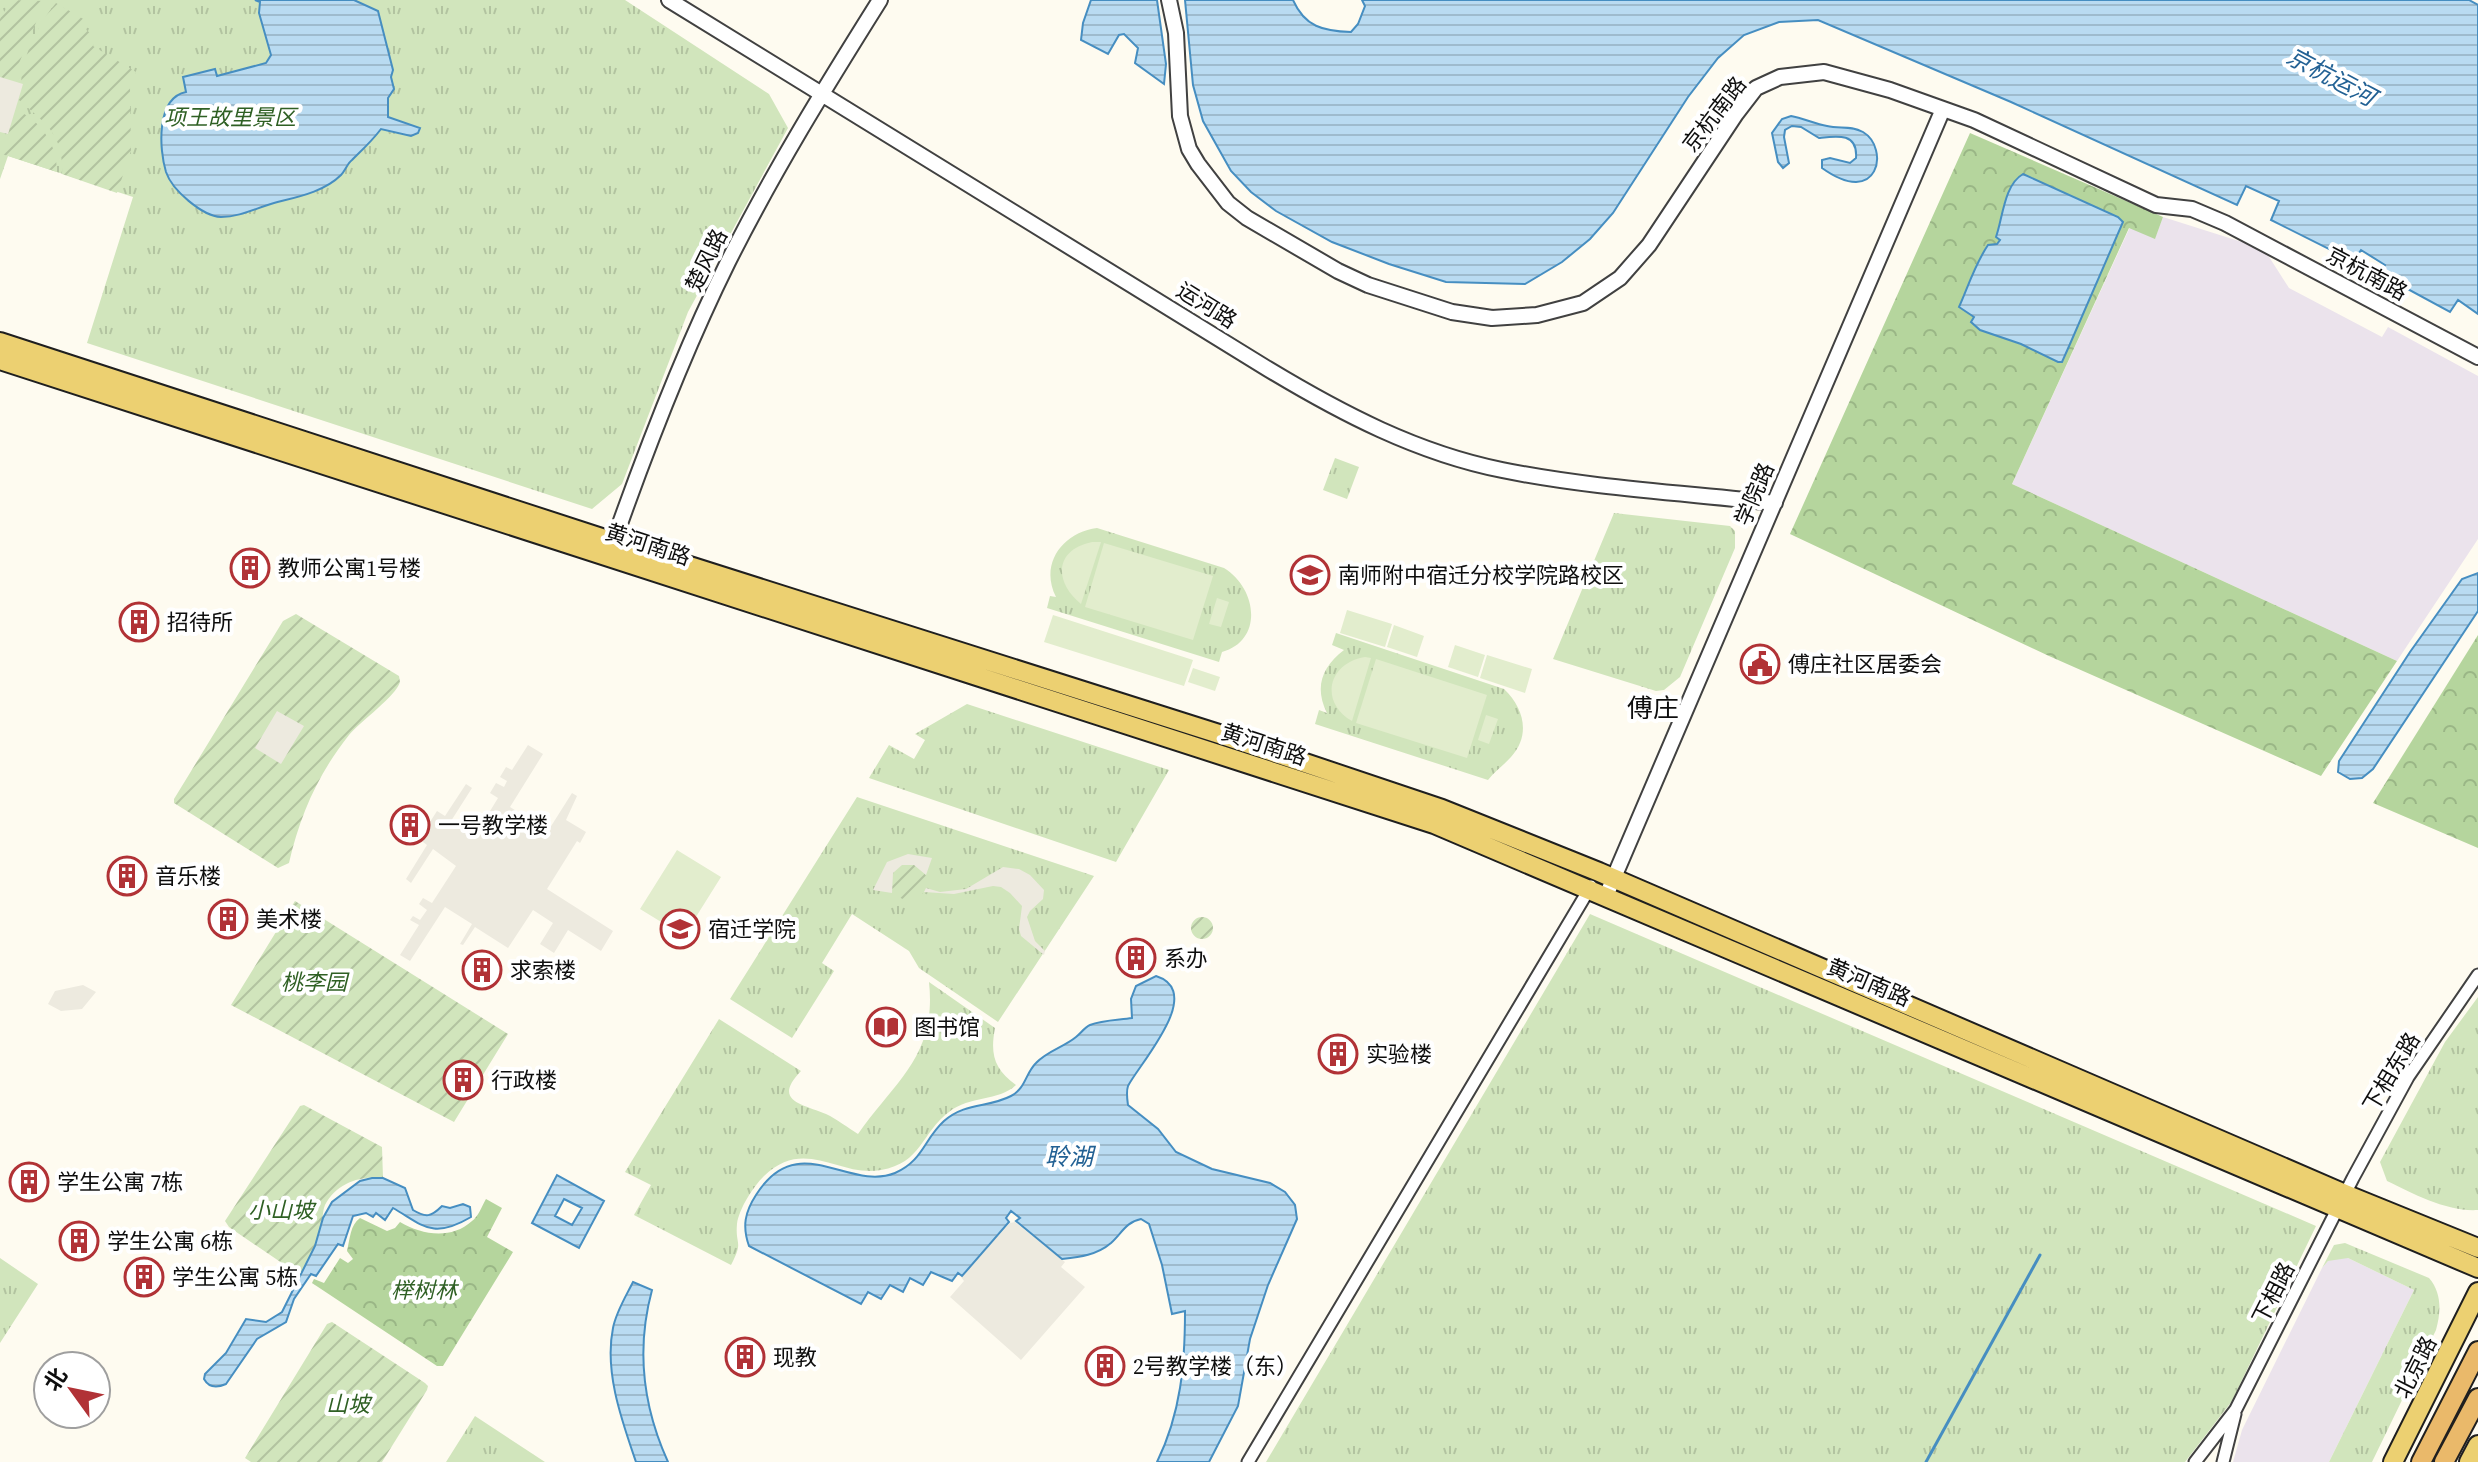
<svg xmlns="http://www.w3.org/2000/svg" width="2478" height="1462" viewBox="0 0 2478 1462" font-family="'Source Serif 4','Noto Sans SC',serif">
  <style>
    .industrial { fill: #ebe3ec }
    .grass { fill: url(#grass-tufts) }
    .forest { fill: url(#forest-crowns) }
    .garden { fill: url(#garden-furrows) }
    .pitch { fill: #e2edcd }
    .plaza { fill: #edeadf }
    .water { fill: url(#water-rules); stroke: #468ec1; stroke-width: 2; fill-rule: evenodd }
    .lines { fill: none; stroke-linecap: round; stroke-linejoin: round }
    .stream { stroke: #468ec1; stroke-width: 3 }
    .minor-casing { stroke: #414141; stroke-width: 15 }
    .tertiary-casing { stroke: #414141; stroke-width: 18 }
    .primary-casing { stroke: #1f1f1f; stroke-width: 22 }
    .trunk-casing { stroke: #1f1f1f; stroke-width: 22 }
    .minor { stroke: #fff; stroke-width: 11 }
    .tertiary { stroke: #fff; stroke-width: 14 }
    .primary { stroke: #ecd071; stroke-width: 18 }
    .trunk { stroke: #eab96a; stroke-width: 18 }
    .labels { text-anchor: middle; stroke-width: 8; stroke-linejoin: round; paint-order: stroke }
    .street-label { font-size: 22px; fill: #0e0e0e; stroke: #fff }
    .park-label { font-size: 22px; font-style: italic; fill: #2f6024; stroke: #fff }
    .poi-label { font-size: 22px; fill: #0e0e0e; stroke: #fff; text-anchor: start }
    .water-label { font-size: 24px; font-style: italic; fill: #226194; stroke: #fff }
    .quarter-label { font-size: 26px; fill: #0e0e0e; stroke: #fff }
  </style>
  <defs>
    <pattern id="grass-tufts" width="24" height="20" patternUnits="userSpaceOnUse" patternTransform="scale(2)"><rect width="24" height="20" fill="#d1e5bc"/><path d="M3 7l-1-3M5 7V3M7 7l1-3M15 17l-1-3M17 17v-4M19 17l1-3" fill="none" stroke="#b2c3a0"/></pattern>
    <pattern id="forest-crowns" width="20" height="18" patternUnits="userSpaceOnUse" patternTransform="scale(2)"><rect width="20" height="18" fill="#b5d59d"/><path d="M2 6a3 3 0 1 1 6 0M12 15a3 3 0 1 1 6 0" fill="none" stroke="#9ab686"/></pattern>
    <pattern id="garden-furrows" width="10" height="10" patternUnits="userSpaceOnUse" patternTransform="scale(2)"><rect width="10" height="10" fill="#d1e5bc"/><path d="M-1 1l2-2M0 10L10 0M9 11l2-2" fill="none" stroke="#b2c3a0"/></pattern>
    <pattern id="water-rules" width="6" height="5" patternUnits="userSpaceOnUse" patternTransform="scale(2)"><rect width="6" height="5" fill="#b9dbf1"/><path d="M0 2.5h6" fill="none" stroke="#9ebbcd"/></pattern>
  </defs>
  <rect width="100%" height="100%" fill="#fefbf0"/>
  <path class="industrial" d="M2163,217l101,32 25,39 93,49 6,-10 90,49v163l-81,122 -385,-177 118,-257 25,11z
    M2336,1258h12l66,32 -85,172h-96l9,-32 80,-162 6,-7z"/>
  <path class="grass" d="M0,0h625l144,94 19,34 -100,184 -66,172 -30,25 -505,-166 46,-146 -125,-41 -8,23z
    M1335,458l24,9 -12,32 -24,-9z
    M1614,513l116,13 5,5v17l-55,129 -16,13 -8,1 -103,-32z
    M1097,528l127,40c33,20 40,72 -2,84l-3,10 -172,-54 3,-12 6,1c-17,-33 7,-65 41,-69z
    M1336,633l168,56c20,19 27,46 7,68 -7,8 -16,14 -23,23l-173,-56 4,-14 8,3c-13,-26 -5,-46 17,-63l-12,-5z
    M967,704l202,66 -53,92 -247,-84 20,-33 25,14 11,-19 -10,-6z
    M857,797l237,79 -96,146 -79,-54 -10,-17 -57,-37 -30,49 12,8 -42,67 -62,-39z
    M1590,914l726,312 -84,175 -47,61h-919z
    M929,982l66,46c-5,26 -1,41 21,57 -18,17 -46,10 -67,27 -28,21 -27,51 -68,58 -41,8 -76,-34 -117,6 -11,11 -25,33 -27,48 -2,22 7,16 -6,41l-97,-50 17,-30 -26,-13 94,-153 82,52c-29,30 1,33 25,43 11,5 22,14 32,20 37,-53 79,-78 71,-152z
    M2478,997v213c-31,2 -64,-16 -91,-29l-7,-19 65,-120z
    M2345,1243l84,35c13,15 12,34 7,52l-64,132h-43l85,-172 -66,-32 -20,3 -6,7 12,-23z
    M0,1258l38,26 -38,59z
    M475,1416l70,46h-99z"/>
  <path class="forest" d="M1970,133l193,84 -8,22 -26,-11 -117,256 385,177 -76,115 -272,-120 -259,-122z
    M2478,635v213l-105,-45z
    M486,1199l16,9 -15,29 26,15 -70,114h-6l-125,-83 2,-4 10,4 16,-25 8,5 5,-4 -6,-8c3,-12 3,-26 13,-33l27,13 8,-3 5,-6c22,13 51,18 72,-1 6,-4 10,-15 14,-22z"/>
  <path class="garden" d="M11,0l34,1 -33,79 -12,-3v-58z
    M56,3l29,17 -1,8 12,10 -3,8 43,26 -6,15 1,64 -14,42 -55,-19c2,-40 -17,-51 -43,-74 3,-12 1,-19 4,-32 5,-22 18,-48 33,-65z
    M15,109c26,12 42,34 42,63l-55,-18z
    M296,614l103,62 1,6c-4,14 -39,39 -51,53 -31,39 -49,80 -60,128l-11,5 -104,-65v-4l109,-178z
    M891 882a18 18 0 1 1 36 0a18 18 0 1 1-36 0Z
    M295,901l213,133 -54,88 -223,-117z
    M1191 928a11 11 0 1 1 22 0a11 11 0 1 1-22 0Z
    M304,1105l78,42 1,31c-22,-3 -47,5 -58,27 -3,7 -2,17 -4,25 -4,16 -13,31 -20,46l-72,-49 -4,-6 75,-115z
    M332,1322l93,61 3,3 -1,4 -45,72h-131l-6,-4 82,-134z"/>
  <path class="pitch" d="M1092,542h9l-20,62c-27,-22 -27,-54 11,-62z
    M1104,543l109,33 -20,64 -108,-33z
    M1217,598l12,4 -8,25 -12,-3z
    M1347,610l45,14 -7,23 -45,-14z
    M1053,615l140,45 -9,26 -140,-44z
    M1394,625l30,11 -7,21 -30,-10z
    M1455,645l30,10 -7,22 -30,-10z
    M1487,655l45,14 -7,24 -45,-15z
    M1365,657l6,1 -19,63c-33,-19 -24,-58 13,-64z
    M1376,659l111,36 -20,63 -111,-35z
    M1193,668l27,9 -5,14 -27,-9z
    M1486,715l12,4 -9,25 -11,-4z
    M677,850l44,27 -37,59 -44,-27z"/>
  <path class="plaza" d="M0,77l23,7 -15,50 -8,-2z
    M277,711l27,15 -23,38 -26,-16z
    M528,745l15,9 -33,53 38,24 24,-38 5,3 -11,24 20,12 -6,11 -3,-2 -30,48 66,42 -12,20 -33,-21 -14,23 -14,-9 13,-21 -20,-13 -25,38 -33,-21 -12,18 -3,-1 12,-20 -27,-17 -35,54 -10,-6 19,-30 -9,-5 3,-4 7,4 7,-10 -8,-6 4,-6 9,5 24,-37 -23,-17 -22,34 -5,-4 21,-34 -8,-6 18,-28 8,5 21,-32 6,4 -21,33 25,13 22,-36 -8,-5 6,-10 8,4 3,-6 -7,-4 6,-10 6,3z
    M908,854l24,4 -6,17 -12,-10h-12l-9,8 -1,20 -19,-3 14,-28z
    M1003,867l16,2 11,6 14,15 -1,9 -13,12 -3,6 8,24 10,10 -1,4 -23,-19 -2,-7 3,-23 -12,-13 -9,-6 -8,-1 -39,8 -30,-2 2,-4 14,4 26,-3z
    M83,985l13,7 -14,17 -21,2 -13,-7 7,-13z
    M1015,1222l50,40 -4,5 24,20 -64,73 -71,-63 14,-16 -3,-4 49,-54z"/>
  <path class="water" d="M255,0h99l24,11 15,59 -2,7 3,12 -6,9v19l32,11 -2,5 -7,3 -30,-7c-9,12 -19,21 -29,31 -5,4 -7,11 -11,15 -17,17 -44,22 -67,28 -18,5 -34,14 -53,14 -19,-1 -49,-27 -55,-45 -7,-23 -10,-74 20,-80l-3,-15 32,-8 2,7 49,-13 5,-8 -12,-42 1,-11z
    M1091,0h66l9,64 -2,20 -29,-21 3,-15 -14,-14 -5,1 -11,19 -27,-14 2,-17z
    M1185,0h108c12,27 30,31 58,32l7,-8 7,-18 -3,-6h1107l9,5v309l-20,-14 -8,12 -70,-38 5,-9 -24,-15 -6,9 -4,1 -80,-40 8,-19 -33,-15 -9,19 -226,-103 -193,-82 -39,2 -35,13 -26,23 -30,39 -75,116 -23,26 -28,23 -37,22 -79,-2 -57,-18 -57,-22 -56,-31 -25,-19 -20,-21 -28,-50 -10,-36z
    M1791,116c12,2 24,8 36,10 13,3 24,-1 36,6 27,16 16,77 -41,36v-8l8,-2 20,5 6,-5c2,-26 -20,-22 -37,-20l-18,-11 -9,-1 -7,4 -1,7 5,26 -6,5 -5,-6 -6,-29 10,-14z
    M2023,174l95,43 5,5 -53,122 -8,18h-4l-37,-18 -41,-14 -9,-8 3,-5 -15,-10c9,-20 16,-43 29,-62l9,-1 3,-4 -4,-3c7,-20 8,-52 27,-63z
    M2478,573v38l-105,158 -11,9 -12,1 -12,-7 1,-11 71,-109 52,-73z
    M1156,976c50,16 -17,88 -28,110 -2,6 -1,12 0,19l30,24 18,23 36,17 58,14 15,9 10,13 2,14 -29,66 -18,54 -12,67 -29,56h-52c24,-49 28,-98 28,-151l-13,3 -10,-49 -13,-41 -8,-5c-15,3 -19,14 -30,24 -14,12 -31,14 -49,16l-46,-38 4,-3 -9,-7 -5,7 3,4 -47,54 -4,-3 -6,8 -21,-9 -8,13 -13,-7 -7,14 -13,-7 -9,14 -13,-7 -7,12 -112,-58c-7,-20 -4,-34 7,-51 42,-67 92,-3 139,-22 28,-12 29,-34 49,-52 22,-19 44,-13 67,-25 15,-8 14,-22 25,-33 11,-12 28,-16 40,-26 5,-4 9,-10 14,-12 12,-5 29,-5 42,-7l-1,-19 5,-13z
    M557,1175l47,26 -25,47 -47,-25zM564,1199l18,9 -10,17 -17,-9z
    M372,1178h11l22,10 8,22c13,8 18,7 29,-4l8,2 13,-4 7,3 1,10c-39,23 -48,8 -78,-9l-8,12 -9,-7 -3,4 -7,-4 -13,3 -10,30 -5,-2 -22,32 -5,-2 -17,25 -8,23 -29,17 -31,45c-9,4 -17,4 -22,-5l1,-5 21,-21 20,-34 20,3 16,-10 33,-66 8,-28 9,-16 28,-21z
    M633,1282l19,8c-16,59 -9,117 16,172h-32c-14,-41 -32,-90 -23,-134 3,-16 13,-32 20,-46z"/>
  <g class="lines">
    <path class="stream" d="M1926,1462l114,-207"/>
    <g class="minor-casing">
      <path id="minor" d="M1248,1462l343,-576
        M2195,1462l41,-53 117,-231 55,-101 70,-102
        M2223,1462l12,-48"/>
    </g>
    <g class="tertiary-casing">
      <path id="tertiary" d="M669,0l599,369c73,44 149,84 234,101 88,18 183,23 273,33
        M1169,0l7,33 4,83 9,33 9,15 30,39 19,15 91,53 30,14 84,27 40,6 45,-3 46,-12 37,-25 29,-33 87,-131 20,-26 24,-11 44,-5 66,18 84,30 182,85 36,4 33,14 253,134
        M611,549c34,-97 71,-194 117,-287 45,-90 98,-176 152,-262
        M1606,896l337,-787"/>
    </g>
    <g class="primary-casing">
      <path id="primary" d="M0,342l614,200 605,192 223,75 157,63 746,322 133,54
        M0,360l1434,464 1044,444
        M2393,1462l85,-170
        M2469,1462l9,-17"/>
    </g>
    <g class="trunk-casing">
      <path id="trunk" d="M2421,1462l57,-111
        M2444,1462l34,-64"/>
    </g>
    <use href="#minor" class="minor"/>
    <use href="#tertiary" class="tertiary"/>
    <use href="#primary" class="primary"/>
    <use href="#trunk" class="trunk"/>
  </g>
  <defs>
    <g id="building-ring" transform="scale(2)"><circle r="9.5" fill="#fff" stroke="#b13236" stroke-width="1.5"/><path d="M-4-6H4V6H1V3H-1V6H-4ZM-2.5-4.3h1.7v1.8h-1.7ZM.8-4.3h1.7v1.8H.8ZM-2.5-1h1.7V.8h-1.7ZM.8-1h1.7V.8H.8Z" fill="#b13236"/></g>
    <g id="school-ring" transform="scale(2)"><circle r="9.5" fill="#fff" stroke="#b13236" stroke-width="1.5"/><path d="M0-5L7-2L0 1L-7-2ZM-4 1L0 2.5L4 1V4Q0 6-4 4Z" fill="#b13236"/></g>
    <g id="civic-ring" transform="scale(2)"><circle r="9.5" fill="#fff" stroke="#b13236" stroke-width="1.5"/><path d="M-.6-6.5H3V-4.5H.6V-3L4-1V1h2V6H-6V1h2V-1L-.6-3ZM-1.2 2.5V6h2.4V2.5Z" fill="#b13236"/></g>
    <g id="university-ring" transform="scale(2)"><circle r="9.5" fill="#fff" stroke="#b13236" stroke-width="1.5"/><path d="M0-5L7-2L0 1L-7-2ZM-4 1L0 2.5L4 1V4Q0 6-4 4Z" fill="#b13236"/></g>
    <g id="library-ring" transform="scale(2)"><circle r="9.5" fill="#fff" stroke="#b13236" stroke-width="1.5"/><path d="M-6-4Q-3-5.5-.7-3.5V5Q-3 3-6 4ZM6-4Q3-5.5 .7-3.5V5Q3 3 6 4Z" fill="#b13236"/></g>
  </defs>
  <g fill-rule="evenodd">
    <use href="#building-ring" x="250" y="568"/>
    <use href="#school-ring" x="1310" y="575"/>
    <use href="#building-ring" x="139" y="622"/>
    <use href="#civic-ring" x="1760" y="664"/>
    <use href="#building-ring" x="410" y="825"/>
    <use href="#building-ring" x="127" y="876"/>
    <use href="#building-ring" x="228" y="919"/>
    <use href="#university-ring" x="680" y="929"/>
    <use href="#building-ring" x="1136" y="958"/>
    <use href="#building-ring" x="482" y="970"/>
    <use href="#library-ring" x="886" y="1027"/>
    <use href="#building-ring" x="1338" y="1054"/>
    <use href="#building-ring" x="463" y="1080"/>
    <use href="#building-ring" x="29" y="1182"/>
    <use href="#building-ring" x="79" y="1241"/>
    <use href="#building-ring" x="144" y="1277"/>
    <use href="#building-ring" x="745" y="1357"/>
    <use href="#building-ring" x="1105" y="1366"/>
  </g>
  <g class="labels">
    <g class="street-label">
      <text transform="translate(1714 114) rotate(-52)" y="8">京杭南路</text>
      <text transform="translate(706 260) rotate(-64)" y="8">楚风路</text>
      <text transform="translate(2367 273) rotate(28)" y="8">京杭南路</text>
      <text transform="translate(1207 305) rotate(32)" y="8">运河路</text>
      <text transform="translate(1754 494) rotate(-67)" y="8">学院路</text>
      <text transform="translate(648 544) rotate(18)" y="8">黄河南路</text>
      <text transform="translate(1264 744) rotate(18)" y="8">黄河南路</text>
      <text transform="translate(1869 982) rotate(23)" y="8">黄河南路</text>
      <text transform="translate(2391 1072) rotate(-59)" y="8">下相东路</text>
      <text transform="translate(2273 1293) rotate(-63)" y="8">下相路</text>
      <text transform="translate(2415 1367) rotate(-63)" y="8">北京路</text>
    </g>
    <g class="park-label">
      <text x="230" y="125">项王故里景区</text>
      <text x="314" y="990">桃李园</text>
      <text x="281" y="1218">小山坡</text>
      <text x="424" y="1298">榉树林</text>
      <text x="348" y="1412">山坡</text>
    </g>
    <g class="poi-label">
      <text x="278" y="576">教师公寓1号楼</text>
      <text x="1338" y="583">南师附中宿迁分校学院路校区</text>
      <text x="167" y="630">招待所</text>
      <text x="1788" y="672">傅庄社区居委会</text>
      <text x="438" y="833">一号教学楼</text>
      <text x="155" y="884">音乐楼</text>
      <text x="256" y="927">美术楼</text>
      <text x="708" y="937">宿迁学院</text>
      <text x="1164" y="966">系办</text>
      <text x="510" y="978">求索楼</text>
      <text x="914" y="1035">图书馆</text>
      <text x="1366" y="1062">实验楼</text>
      <text x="491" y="1088">行政楼</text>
      <text x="57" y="1190">学生公寓 7栋</text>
      <text x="107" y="1249">学生公寓 6栋</text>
      <text x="172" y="1285">学生公寓 5栋</text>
      <text x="773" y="1365">现教</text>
      <text x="1133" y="1374">2号教学楼（东）</text>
    </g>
    <g class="water-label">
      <text transform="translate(2331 77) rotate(28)" y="8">京杭运河</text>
      <text x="1069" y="1165">聆湖</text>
    </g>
    <g class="quarter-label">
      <text x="1653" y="717">傅庄</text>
    </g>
  </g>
  <g transform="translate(72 1390) rotate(303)"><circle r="38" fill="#ffffff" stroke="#9f9f9f" stroke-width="2"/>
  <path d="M0-6L14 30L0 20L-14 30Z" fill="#b13236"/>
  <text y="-12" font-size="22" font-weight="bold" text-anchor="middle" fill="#0e0e0e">北</text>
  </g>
</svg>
